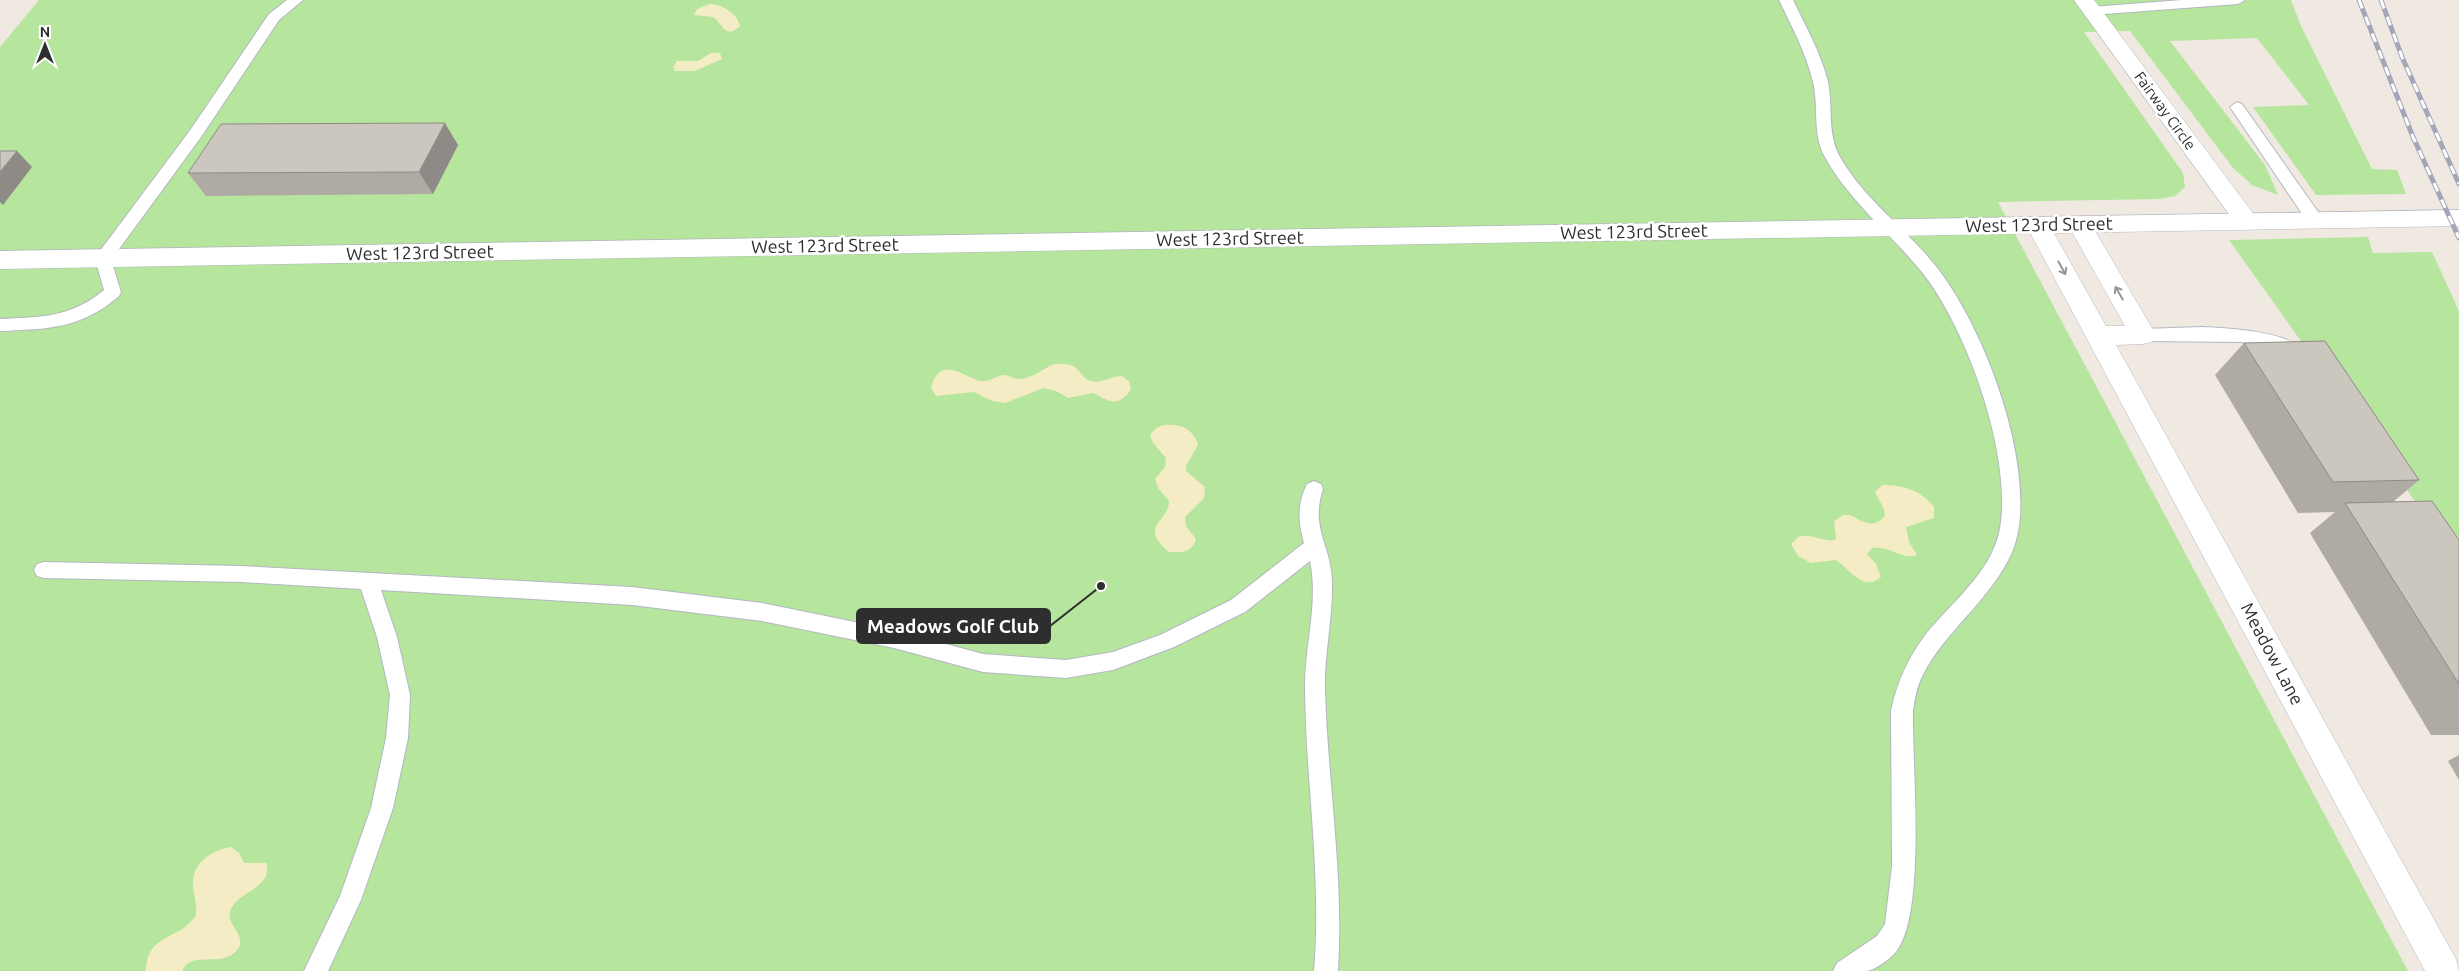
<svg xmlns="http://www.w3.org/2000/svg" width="2459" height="971" viewBox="0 0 2459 971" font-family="Ubuntu,sans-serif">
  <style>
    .green { fill: #b6e59e }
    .sand { fill: #f3ecc5 }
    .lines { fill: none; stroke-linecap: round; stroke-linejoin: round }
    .lane-casing { stroke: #b4b7c1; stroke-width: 2 }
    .street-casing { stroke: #b4b7c1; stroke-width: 1 }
    .secondary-casing { stroke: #b4b7c1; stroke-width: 1 }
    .lane { fill: #fff; fill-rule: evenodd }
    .street { fill: #fff; fill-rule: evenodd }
    .secondary { fill: #fff; fill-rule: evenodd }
    .rail-casing { stroke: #a3a6b8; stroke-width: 5 }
    .rail { stroke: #fff; stroke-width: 3; stroke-dasharray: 9; stroke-linecap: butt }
    .wall { fill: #afaba4 }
    .shaded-wall { fill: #8e8b86 }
    .building { fill: #cbc7bf; stroke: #8e8b86 }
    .oneway { stroke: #969696 }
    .labels { text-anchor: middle; stroke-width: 5; stroke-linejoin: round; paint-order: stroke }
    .far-street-label { font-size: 15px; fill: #2e2e2e; stroke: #fff }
    .street-label { font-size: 18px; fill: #2e2e2e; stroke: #fff }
    .leader { fill: none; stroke: #2e2e2e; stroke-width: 2 }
    .callout-dot { fill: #2e2e2e; stroke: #fff; stroke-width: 2 }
    .callout { fill: #2e2e2e; stroke: #2e2e2e; stroke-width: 2 }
    .callout-label { font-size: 19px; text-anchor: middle; font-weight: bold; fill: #fff }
  </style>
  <rect width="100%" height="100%" fill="#efe9e1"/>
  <path class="green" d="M39,0h2252l10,26 71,143 25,1 9,24 -90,1 -63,-88 56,-2 -52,-67 -87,3 95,124 13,30 -26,-10 -19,-17 -103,-137 -46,1 99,141 2,14 -10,9 -16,3 -161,3 410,769h-2408v-924z
    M2368,237l5,16 59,-1 27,59v252l-230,-323z"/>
  <path class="sand" d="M709,4c13,0 28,9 31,22 -15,15 -18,-4 -27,-9l-19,-2 3,-6z
    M711,53h9l2,6 -27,12h-20l-2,-4 4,-6h21z
    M1054,364c31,-2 22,13 37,17 11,3 20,-5 31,-5l7,5 2,9c-15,19 -21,11 -38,3l-25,5 -12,-7 -12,-3 -39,15 -13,-2 -18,-9 -38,4 -5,-8c9,-36 35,-9 50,-7 9,1 15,-5 23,-6 5,0 9,4 15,4 13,0 23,-10 35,-15z
    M1164,425c16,-1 29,3 34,20l-12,21v5l19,16 -1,11 -19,19 1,9 10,13c-3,13 -15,14 -27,13 -32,-27 0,-29 0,-51l-11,-13 -3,-9 10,-12 1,-9 -13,-15 -3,-8 6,-7z
    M1882,485c21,0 39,5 52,22v11l-28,9 3,15 8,13c-15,6 -29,-11 -45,-7l-5,6 9,10 5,13c-17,16 -33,-9 -45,-17l-25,3 -13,-7 -7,-12 7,-7c14,-5 27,7 38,2l-2,-18 9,-6h7c13,7 23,14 35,1l-1,-7 -9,-17z
    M231,847l8,6 5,10h22c8,24 -27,28 -35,46 -8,17 22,28 3,44 -16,14 -42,-3 -52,18h-36c1,-39 34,-30 50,-56 1,-11 -2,-19 -3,-29 -2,-22 18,-36 38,-39z"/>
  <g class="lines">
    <g class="lane-casing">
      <path id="lane" d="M287,0h16l-24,20 -78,117 -90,123 10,32 -2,4c-38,33 -71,33 -119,35v-12c41,-2 70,-1 104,-29l-9,-31 2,-4 94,-126 78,-115z
        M1779,0h14c13,27 28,53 35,82 5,25 -1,52 12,75 24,42 64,70 94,107 49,60 98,191 84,268 -9,52 -67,92 -92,137 -8,13 -11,27 -13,42 -1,55 13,195 -15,238 -5,8 -21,20 -31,22 -9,0 -24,0 -34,0l4,-8 40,-27 8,-12 7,-58 -1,-155c6,-29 17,-53 35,-77 24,-30 64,-61 73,-101 16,-71 -32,-206 -78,-262 -31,-38 -71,-69 -96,-114 -13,-23 -6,-50 -12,-75 -7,-29 -21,-55 -34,-82z
        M2182,0h63l-7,4 -147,11 -7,-4 7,-4z
        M2237,102l5,2 79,112 2,4 -2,4h-12l-79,-117z
        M2202,327c23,1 91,4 103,26l-3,5 -6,2 -23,-11 -32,-7 -98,-1 -6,-1 -3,-5 3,-5 6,-1z
        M1314,481l7,3 2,5c-13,40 8,55 9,92 1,37 -8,73 -7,110 3,94 19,186 13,280h-24c8,-95 -8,-186 -9,-281 -1,-42 14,-87 5,-129l-65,51 -71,35 -61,23 -47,8 -83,-6 -89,-24 -132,-27 -130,-16 -251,-15 16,47 13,58 -2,43 -15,70 -32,92 -33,71h-24l36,-75 31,-88 15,-70 4,-43 -13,-58 -16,-48 -120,-7 -197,-4 -7,-2 -3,-6 3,-6 7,-2 197,4 391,21 130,16 132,27 89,24 83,6 47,-8 47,-17 71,-35 73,-57c-6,-21 -7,-39 3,-59z"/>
    </g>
    <g class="street-casing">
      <path id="street" d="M2074,0h20l161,216 4,6 -4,6 -8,2 -8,-2z
        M2038,217l8,2 60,107h19l-57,-101 4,-6 8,-2 8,2 64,109 4,7 -4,7 -9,2 -27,1 340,614 3,12h-34l-399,-746 4,-6z"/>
    </g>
    <g class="secondary-casing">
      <path id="secondary" d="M2459,210v16l-2459,43v-18z"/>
    </g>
    <use href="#lane" class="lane"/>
    <use href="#street" class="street"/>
    <use href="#secondary" class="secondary"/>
    <g class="rail-casing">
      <path id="rail" d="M2359,0l54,137 46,101
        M2381,0l21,57 57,127"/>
    </g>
    <use href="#rail" class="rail"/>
  </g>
  <path class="wall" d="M458,145l-25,49 -227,2 -18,-23z
    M2244,343l175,137 -26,22 66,38v195h-28l-121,-202 25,-21 -37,1 -83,-138z
    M2459,755v25l-11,-19z"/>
  <path class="shaded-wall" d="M445,123l13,22 -25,49 -14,-22z
    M17,151l15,16 -29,38 -3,-3v-30z"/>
  <path class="building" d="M445,123l-26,49 -231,1 33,-49z
    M0,151h17l-17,21z
    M2325,341l94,139 -86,2 -89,-139z
    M2432,501l27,39v144l-114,-181z"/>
  <defs><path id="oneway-shaft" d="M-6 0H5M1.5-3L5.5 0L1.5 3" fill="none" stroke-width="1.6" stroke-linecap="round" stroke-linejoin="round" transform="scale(1.25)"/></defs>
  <g class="oneway">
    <use href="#oneway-shaft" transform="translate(2062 268) rotate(61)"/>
    <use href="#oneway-shaft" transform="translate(2119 293) rotate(-120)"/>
  </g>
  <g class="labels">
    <g class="far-street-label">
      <text transform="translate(2165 111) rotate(54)" y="5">Fairway Circle</text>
    </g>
    <g class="street-label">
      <text transform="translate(2039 225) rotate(-1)" y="6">West 123rd Street</text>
      <text transform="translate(1634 232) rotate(-1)" y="6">West 123rd Street</text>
      <text transform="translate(1230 239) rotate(-1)" y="6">West 123rd Street</text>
      <text transform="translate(825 246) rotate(-1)" y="6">West 123rd Street</text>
      <text transform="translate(420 253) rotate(-1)" y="6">West 123rd Street</text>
      <text transform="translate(2272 654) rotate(62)" y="6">Meadow Lane</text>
    </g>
  </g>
  <path class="leader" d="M1101 586L1050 626"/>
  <circle class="callout-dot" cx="1101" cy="586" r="5"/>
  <rect class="callout" x="857" y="609" width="193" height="34" rx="5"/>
  <g class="callout-label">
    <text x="953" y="633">Meadows Golf Club</text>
  </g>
  <g transform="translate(45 45)" stroke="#ffffff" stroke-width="4" paint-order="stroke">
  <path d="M0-4L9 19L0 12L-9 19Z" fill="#2e2e2e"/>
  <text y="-8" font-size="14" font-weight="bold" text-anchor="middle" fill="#2e2e2e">N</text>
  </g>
</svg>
